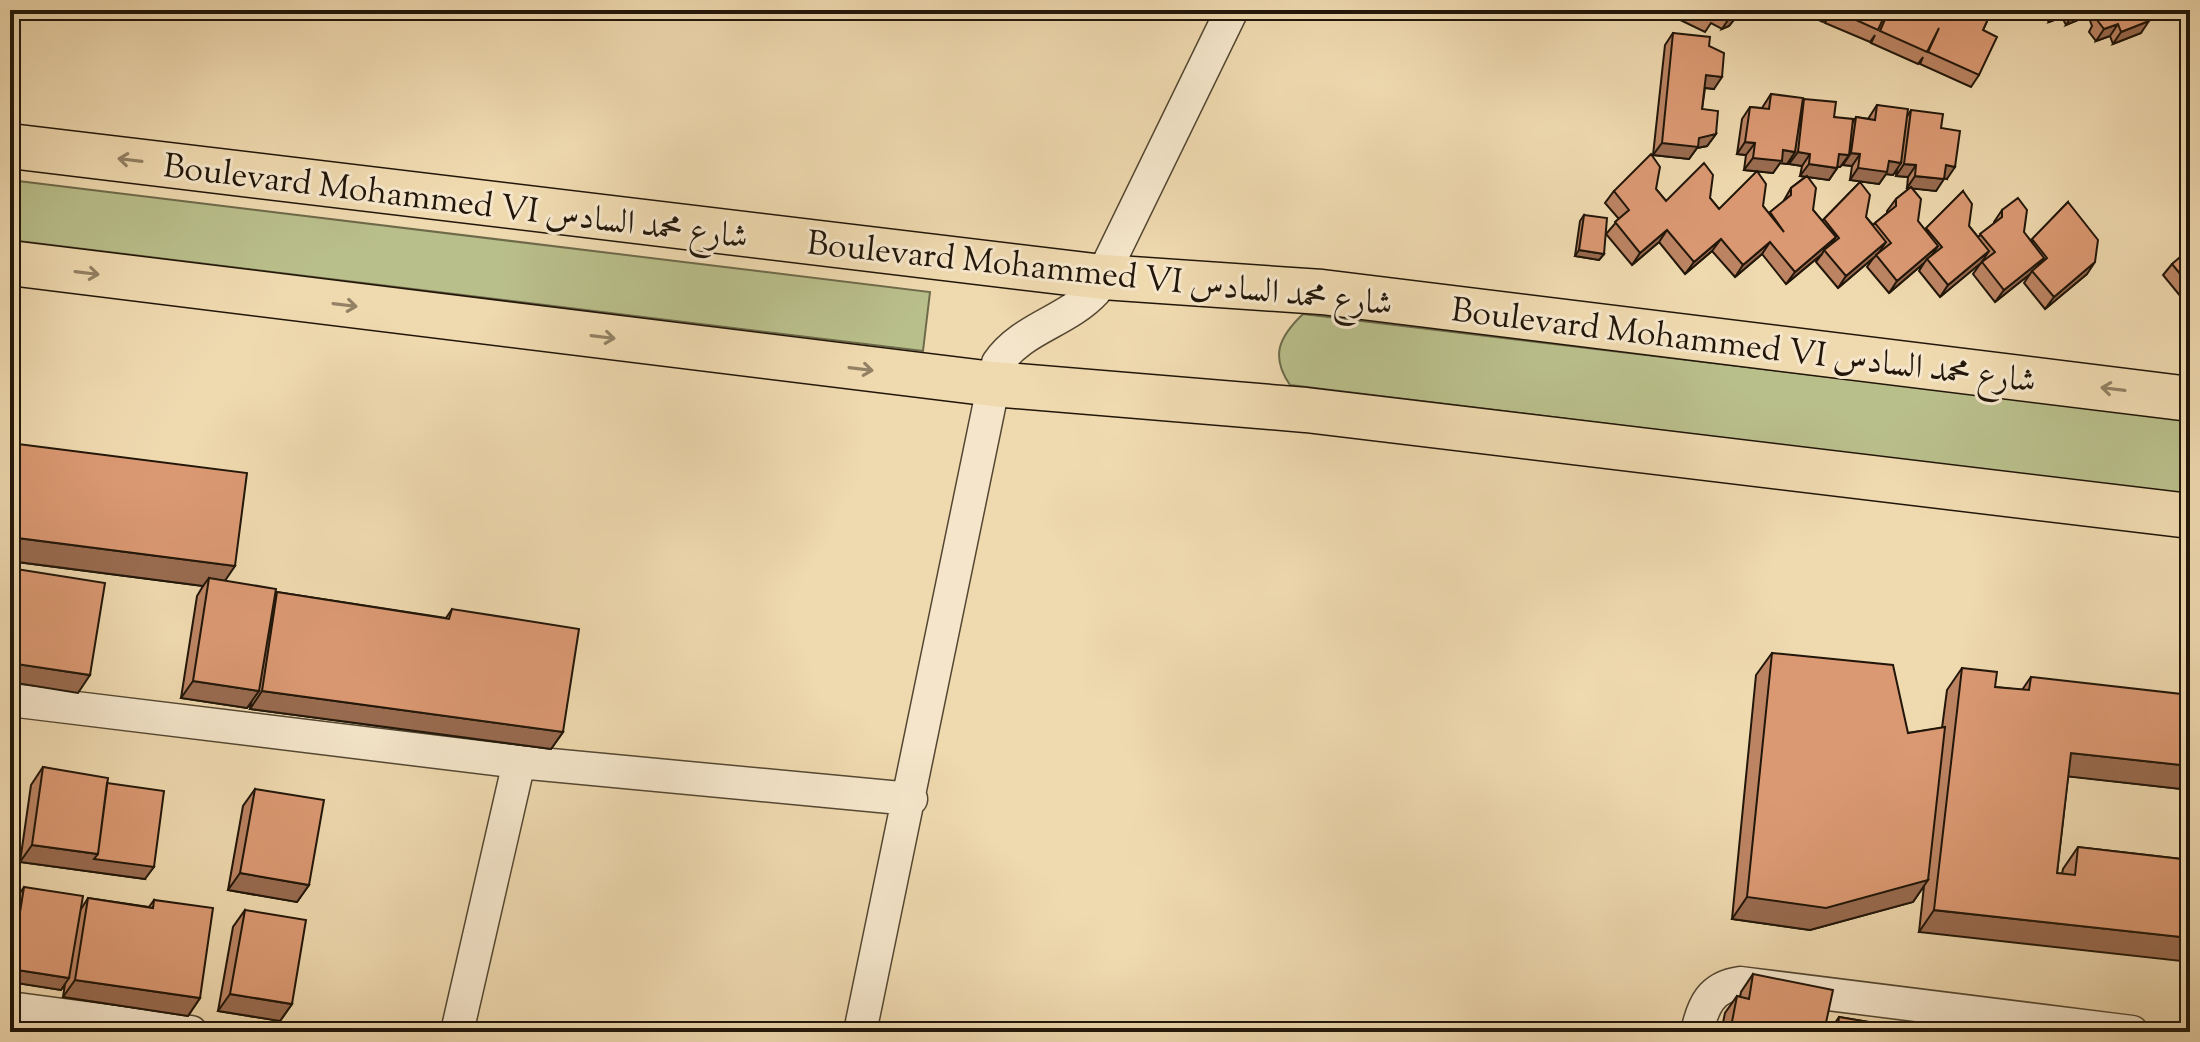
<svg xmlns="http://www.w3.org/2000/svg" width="2200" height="1042" viewBox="0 0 2200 1042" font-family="'Sorts Mill Goudy',Amiri,serif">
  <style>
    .green { fill: #b9bf8b; stroke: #6d6a4a; stroke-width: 2 }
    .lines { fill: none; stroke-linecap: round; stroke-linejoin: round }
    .minor-casing { stroke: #544732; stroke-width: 35 }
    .primary-casing { stroke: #211609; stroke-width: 47 }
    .minor { stroke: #f5e6cb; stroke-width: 32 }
    .primary { stroke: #efd9af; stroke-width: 44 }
    .wall { fill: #bc8463; stroke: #211609; stroke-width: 2; fill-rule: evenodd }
    .shaded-wall { fill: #996b50; stroke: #211609; stroke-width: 2 }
    .building { fill: #db9973; stroke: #211609; stroke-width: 2 }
    .oneway { stroke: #928164 }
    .labels { text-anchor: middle; stroke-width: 6; stroke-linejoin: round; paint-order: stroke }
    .street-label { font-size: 34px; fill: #211609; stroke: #f5e6cb }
  </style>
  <rect width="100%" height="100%" fill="#efd9af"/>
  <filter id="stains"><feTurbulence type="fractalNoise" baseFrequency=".0025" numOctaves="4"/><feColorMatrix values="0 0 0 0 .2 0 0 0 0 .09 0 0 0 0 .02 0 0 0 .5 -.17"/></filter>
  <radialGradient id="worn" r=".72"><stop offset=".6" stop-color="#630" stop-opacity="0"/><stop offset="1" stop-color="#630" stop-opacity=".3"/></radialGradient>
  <path class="green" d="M10,180l920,112 -7,59 -913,-111z
    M1303,314l887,106v75l-900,-110c-20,-29 -11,-48 13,-71z"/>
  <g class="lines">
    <g class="minor-casing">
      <path id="minor" d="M10,700l509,62 392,37
        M10,1008l181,24
        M457,1032l62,-270
        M860,1032l138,-669c24,-35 68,-41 97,-72l137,-281
        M1697,1032c6,-27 14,-45 43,-49l392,49"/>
    </g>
    <g class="primary-casing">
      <path id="primary" d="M10,146l1093,131 219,15 868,107
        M10,263l983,121 313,26 884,106"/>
    </g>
    <use href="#minor" class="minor"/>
    <use href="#primary" class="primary"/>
  </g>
  <path class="wall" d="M1677,10h64l-12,16 -7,3 -11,-6 -6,9 -31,-15z
    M1796,10h140l19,7 3,-7h34l-9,20 -4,45 -8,12 -51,-23 3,-7 -5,7 -47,-21 4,-8 -5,7 -45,-19 5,-11 -7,10z
    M2043,10h109l-6,3 -5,20 -28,11 -3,-8 -14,5 -7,-9 3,-6 -3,-8 3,-4 -26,11 -4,-8 -13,5 -7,-9z
    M1673,33l36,13 5,43 -9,-1 -3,21 14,25 -9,12 -10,2 -8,11 -36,-4 12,-110z
    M1771,94l31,8 2,-3 30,18 19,5 3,-5 12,2 9,-14 31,10 3,-5 30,18 6,51 -3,-1 -8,13 -24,-3 6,33 7,9 38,-39 6,35 9,11 16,-13v-2l8,-12 29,31 37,-39 19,72 -42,35 -21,-26 6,-9 -35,28 -22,-28 10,-14 -43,37 -21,-26 5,-8 -35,30 -22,-26 7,-10 -36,31 -22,-26 6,-8 -36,30 -24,-30 -27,23 -23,-26 -27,23 -26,-32 -27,23 -26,-31 13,-15 -14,-16 9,-12 42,-2 10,12 44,-3 9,11 44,-3 6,8 14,-12 8,-14 14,-11 -5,-1 2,-10 -13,-2 1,-4 -3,4 -7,-1 -7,10 -29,-3 2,-15 -9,-1 5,-35 8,-12 12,1zM1843,164v1l9,1 -2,14 29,4 7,-10 7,1 4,-5 -1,6 12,1 -1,11h3l-14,11 -9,12v2l-14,12 -7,-8 -6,-35 -38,39 -9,-11 -5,-33 21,3 9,-13h2z
    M1584,215l20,39 -5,6 -24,-4 5,-35z
    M2190,251v57l-27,-33 9,-11z
    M10,443l215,138 50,14 2,-3 169,26 6,-9 111,123 -12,17 -301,-40 1,-5 -4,4 -66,-10 16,-102 6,-10 -193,-25z
    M1772,653l136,80 34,-5 5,-38 15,-22 33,19 27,3 9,-13 159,113 -122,-14 -11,97 5,1 1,-5 15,-22 112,13 -271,72 5,-46 -11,16 -103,28 -78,-11 24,-244z
    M43,767l64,16 38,96 -125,-17 11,-77z
    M255,789l54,96 -12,17 -69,-12 15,-84z
    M24,887l57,22 7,-11 61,9 5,-7 46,98 -12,18 -125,-19 2,-13 -4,6 -51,-8v-46l6,-37z
    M245,910l47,94 -12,17 -62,-10 15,-84z
    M1753,974l71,58h-103l4,-19 12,-17 3,1 1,-5z
    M1839,1017l89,15h-99z"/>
  <path class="shaded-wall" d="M2057,10h10l-5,7 -13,5z
    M2081,10h14l-3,4 -26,11 8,-12z
    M1738,15l-9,11 -7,3 8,-12z
    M2149,21l-8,12 -28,11 8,-12z
    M2118,24l-8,12 -14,5 8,-12z
    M1706,75l16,2 -8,12 -16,-2z
    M1716,134l-9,12 -10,2 -8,11 -36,-4 9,-12z
    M1745,142l10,1 -9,12 -9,-1z
    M1783,150l12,2 -8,12 -7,-1 -7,10 -29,-3 9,-12z
    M1798,152l12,2 -8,12 -13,-2z
    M1851,153l9,1 -8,12 -9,-1z
    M1839,154l10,1 -9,12 -9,-1z
    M1889,161l12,2 -8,12 -7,-1 -7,10 -29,-4 8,-12z
    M1809,164l28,4 -8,12 -29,-4z
    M1904,164l12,1 -8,12 -12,-1z
    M1946,165l9,2 -8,12 -9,-2z
    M1915,176l29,3 -8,12 -29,-3z
    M1667,230l-8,12 -27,23 8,-12z
    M1836,237l-8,12 -4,1 -2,4 -36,30 9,-12z
    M1721,239l-9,12 -27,23 9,-12z
    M1770,242l-8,12 -27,23 8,-12z
    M1886,242l-8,12 -40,34 8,-12z
    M1938,246l-8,12 -3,1 -3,4 -35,30 8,-12z
    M1579,250l25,4 -5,6 -24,-4z
    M1989,251l-8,12 -41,34 8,-12z
    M2044,258l-9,12 -3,1 -2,3 -35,28 9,-12z
    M2095,262l-8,12 -42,35 9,-12z
    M10,537l225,29 -15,22 -11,-10 -6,8 -193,-25z
    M10,663l80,12 -12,18 -68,-11z
    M193,681l66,10 -12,17 -66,-10z
    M262,691l301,41 -12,17 -301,-40z
    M2071,753l119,13v24l-135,-15z
    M32,845l66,9 56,13 -9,12 -125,-17z
    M240,873l69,12 -12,17 -69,-12z
    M1928,880l-15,22 -103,28 -78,-11 15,-22z
    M1934,910l256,28v24l-271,-30z
    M11,969l58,9 -8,12 -51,-8v-11z
    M75,980l125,18 -12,18 -125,-19z
    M230,994l62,10 -12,17 -62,-10z"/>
  <path class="building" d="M1693,10h48l-3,5 -8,2 -11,-6 -6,9z
    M1834,10h53l-9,20z
    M1889,10h47l22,8 3,-8h31l-9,20 14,7 -18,38 -51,-23 11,-24 -12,24 -47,-21z
    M2098,10h47l4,11 -28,11 -3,-8 -14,5 -7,-9 3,-6z
    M1673,33l37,4 -1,9 15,7 -2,24 -16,-2 -4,34 16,2 -2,23 -17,4 -1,9 -36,-4z
    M1771,94l32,4 -8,54 -12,-2 -1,11 -29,-3 2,-15 -10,-1 5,-35 19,2z
    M1804,99l32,3 -2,15 19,2 -4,36 -10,-1 -2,14 -28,-4 1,-10 -12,-2z
    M1877,105l31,4 -7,54 -12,-2 -2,11 -29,-4 2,-14 -9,-1 5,-36 19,3z
    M1911,110l32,4 -2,14 19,3 -5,36 -9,-2 -2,14 -29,-3 1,-11 -12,-1z
    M1651,154l9,13 -4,22 10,12 38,-38 9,12 -3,23 9,11 38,-38 9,13 -3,22 21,26 -14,-20 21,-17v-7l16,-12 9,12 -3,22 23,27 -41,35 -25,-30 -27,23 -22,-26 -27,23 -27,-32 -27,23 -25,-31 14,-12 -15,-19z
    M1860,182l10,13 -4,22 20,25 -40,34 -22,-26 15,-12 -15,-19z
    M1911,187l10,12 -3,22 20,25 -41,35 -21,-26 15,-12 -16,-20 21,-17v-7z
    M1963,191l9,13 -3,22 20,25 -41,34 -21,-26 15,-12 -16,-19z
    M2018,198l9,12 -3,22 20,26 -40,32 -22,-28 13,-10 -15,-18 22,-17v-7z
    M2068,202l30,38 -3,22 -41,35 -22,-26 15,-13 -15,-19z
    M1584,215l23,3 -3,36 -25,-4z
    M2188,250l2,1v35l-18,-22z
    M10,443l237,30 -12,93 -225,-29z
    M10,568l95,15 -15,92 -80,-12z
    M209,578l67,11 -17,102 -66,-10z
    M277,592l172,27 3,-10 127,20 -16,103 -301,-41z
    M1772,653l121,12 15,68 37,-6 -17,153 -102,28 -79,-11z
    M1962,668l35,4 -2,15 34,3 2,-13 159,18v71l-119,-13 -14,120 18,2 3,-28 112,13v78l-256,-28z
    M43,767l65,11 -10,76 -66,-9z
    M107,783l57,8 -10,76 -60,-8 4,-5z
    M255,789l69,11 -15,85 -69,-12z
    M24,887l59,9 -14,82 -58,-9z
    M88,898l65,10 1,-8 59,8 -13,90 -125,-18z
    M245,910l61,10 -14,84 -62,-10z
    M1753,974l80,16 -9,42h-94l7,-36 12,3z
    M1839,1017l89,15h-91z"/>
  <defs><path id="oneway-shaft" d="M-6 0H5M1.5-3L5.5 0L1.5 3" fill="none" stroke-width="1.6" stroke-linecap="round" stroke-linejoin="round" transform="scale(2)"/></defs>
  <g class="oneway">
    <use href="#oneway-shaft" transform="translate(130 160) rotate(-173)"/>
    <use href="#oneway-shaft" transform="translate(87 273) rotate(7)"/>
    <use href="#oneway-shaft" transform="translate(345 305) rotate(7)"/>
    <use href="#oneway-shaft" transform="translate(603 337) rotate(7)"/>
    <use href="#oneway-shaft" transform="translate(861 369) rotate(7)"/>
    <use href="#oneway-shaft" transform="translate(2113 389) rotate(-173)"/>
  </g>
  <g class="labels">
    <g class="street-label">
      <text transform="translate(456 200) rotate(7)" y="12">Boulevard Mohammed VI شارع محمد السادس</text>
      <text transform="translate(1100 272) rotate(6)" y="12">Boulevard Mohammed VI شارع محمد السادس</text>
      <text transform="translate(1744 344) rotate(7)" y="12">Boulevard Mohammed VI شارع محمد السادس</text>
    </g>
  </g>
  <rect width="2200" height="1042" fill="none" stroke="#efd9af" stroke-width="40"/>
  <rect x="12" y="12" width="2176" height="1018" fill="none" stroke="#211609" stroke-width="4"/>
  <rect x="20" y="20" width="2160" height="1002" fill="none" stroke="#211609" stroke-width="2"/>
  <rect width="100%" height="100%" filter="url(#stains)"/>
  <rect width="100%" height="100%" fill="url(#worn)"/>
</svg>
